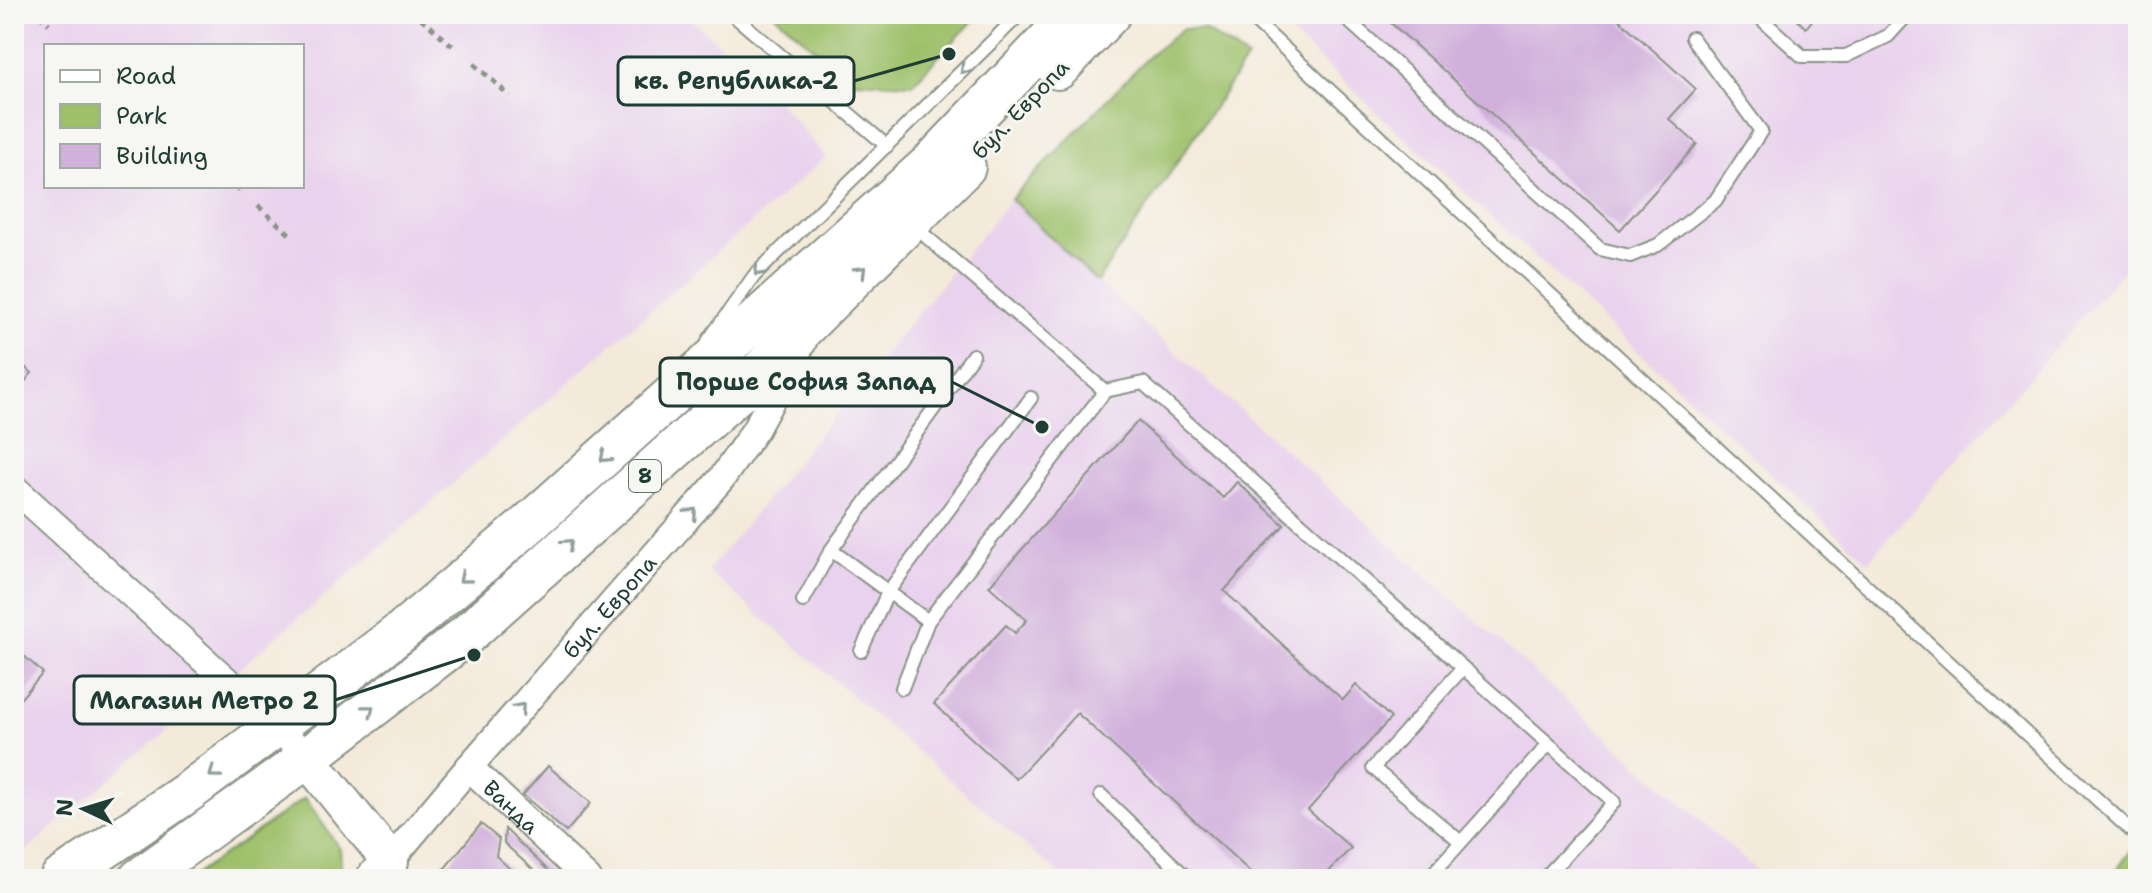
<svg xmlns="http://www.w3.org/2000/svg" width="2152" height="893" viewBox="0 0 2152 893" font-family="'Shantell Sans',sans-serif">
  <style>
    .built { fill: #e9d2ed; fill-rule: evenodd }
    .green { fill: #9dc069; stroke: #5e7e4e; stroke-width: 2 }
    .building { fill: #d1b0dc }
    .lines { fill: none; stroke-linecap: round; stroke-linejoin: round }
    .lane-casing { stroke: #8a9487; stroke-width: 16 }
    .street-casing { stroke: #8a9487; stroke-width: 30 }
    .secondary-casing { stroke: #8a9487; stroke-width: 40 }
    .primary-casing { stroke: #8a9487; stroke-width: 44 }
    .path { stroke: #8a9487; stroke-width: 5; stroke-dasharray: 6 6; stroke-linecap: butt }
    .lane { stroke: #fff; stroke-width: 12 }
    .street { stroke: #fff; stroke-width: 26 }
    .secondary { stroke: #fff; stroke-width: 36 }
    .primary { stroke: #fff; stroke-width: 40 }
    .oneway { stroke: #8f9e9a }
    .labels { text-anchor: middle; stroke-width: 6; stroke-linejoin: round; paint-order: stroke }
    .shield { fill: #f6f6f2; stroke: #60746d; stroke-width: 2 }
    .shield-label { font-size: 20px; font-weight: bold; fill: #1f3d34 }
    .street-label { font-size: 22px; fill: #1f3d34; stroke: #f6f6f2 }
    .leader { fill: none; stroke: #1f3d34; stroke-width: 3 }
    .callout-dot { fill: #1f3d34; stroke: #f6f6f2; stroke-width: 3 }
    .callout { fill: #f6f6f2; stroke: #1f3d34; stroke-width: 3 }
    .callout-label { font-size: 24px; text-anchor: middle; font-weight: bold; fill: #1f3d34 }
  </style>
  <rect width="100%" height="100%" fill="#f6f6f2"/>
  <filter id="ink" filterUnits="userSpaceOnUse"><feTurbulence type="fractalNoise" baseFrequency=".0125" numOctaves="2"/><feDisplacementMap in="SourceGraphic" scale="16" xChannelSelector="R" yChannelSelector="G"/><feConvolveMatrix kernelMatrix="1 2 1 2 8 2 1 2 1" color-interpolation-filters="sRGB"/></filter>
  <filter id="wash" filterUnits="userSpaceOnUse"><feTurbulence type="fractalNoise" baseFrequency=".006" numOctaves="4" result="noise"/><feDisplacementMap in="SourceGraphic" scale="32" xChannelSelector="R" yChannelSelector="G"/><feGaussianBlur stdDeviation="1.8" result="paint"/><feColorMatrix in="noise" values="0 0 0 0 0 0 0 0 0 0 0 0 0 0 0 0 0 1.4 0 .05"/><feComposite in="paint" operator="in"/></filter>
  <g filter="url(#wash)">
    <rect width="100%" height="100%" fill="#f4eada"/>
    <path class="built" d="M14,14h671l78,70 63,73 -497,435 -315,269zM46,46h256v140h-256z
      M1270,14h868v240l-270,308z
      M1011,199l86,83 669,597h-701l-357,-308z"/>
    <path class="green" d="M774,14h206l-68,70 -59,-3z
      M1182,29h21l44,29 -150,224 -86,-83 138,-143z
      M305,798l35,51 2,30h-153z
      M2138,841v38h-28z"/>
    <g id="blocks">
      <path class="building" d="M1381,14h232l83,75 -27,30 28,25 -77,86z
        M1791,14h26l-11,14z
        M14,358l18,15 -18,22z
        M1138,421l85,77 14,-16 47,43 -60,66 119,109 13,-15 35,33 -83,92 43,38 -29,31h-64l-181,-166 -61,66 -82,-75 72,-79 9,8 12,-13 -38,-34z
        M14,647l29,26 -29,33z
        M548,766l43,37 -25,29 -43,-37z
        M481,824l18,15 -3,17 25,23h-85z
        M505,829l48,46 -3,4h-7l-39,-36z"/>
    </g>
  </g>
  <g filter="url(#ink)">
    <use href="#blocks" fill-opacity="0" stroke="#8a9487" stroke-width="2"/>
    <g class="lines">
      <g class="lane-casing">
        <path id="lane" d="M732,14l155,132
          M1247,14l891,823
          M1341,14l259,235 30,7 28,-11 57,-44 46,-70 -69,-93
          M1756,14l46,42h44l42,-20 20,-22
          M915,227l190,164 38,-8 471,419 -70,77
          M708,341l46,-65 266,-262
          M973,355l-142,195 97,71 177,-230
          M803,601l28,-51
          M861,651l27,-59 143,-194
          M902,688l26,-67
          M1101,795l87,84
          M1461,842l-88,-74 89,-99
          M1428,879l120,-134"/>
      </g>
      <g class="street-casing">
        <g id="street">
          <path d="M14,488l263,238 30,32"/>
          <path id="s1" d="M469,767l119,112"/>
          <path id="s2" d="M390,861l79,-94 253,-289 33,-48 48,-88"/>
        </g>
      </g>
      <g class="secondary-casing">
        <path id="secondary" d="M307,758l83,103 -16,18"/>
      </g>
      <g class="primary-casing">
        <path id="primary" d="M1058,69l52,-55
          M60,879l131,-89 127,-95 83,-63 123,-104 406,-364 143,-150
          M139,879l168,-121 157,-121 277,-247 224,-223"/>
      </g>
      <path class="path" d="M39,14l10,10
        M421,18l33,29
        M71,43l4,3
        M474,64l36,32
        M235,186l8,7
        M258,206l35,31"/>
      <use href="#lane" class="lane"/>
      <use href="#street" class="street"/>
      <use href="#secondary" class="secondary"/>
      <use href="#primary" class="primary"/>
    </g>
    <defs><path id="oneway-chevron" d="M-2-3.5L2.5 0L-2 3.5" fill="none" stroke-width="1.6" stroke-linecap="round" stroke-linejoin="round" transform="scale(2)"/></defs>
    <g class="oneway">
      <use href="#oneway-chevron" transform="translate(965 69) rotate(135)"/>
      <use href="#oneway-chevron" transform="translate(759 271) rotate(133)"/>
      <use href="#oneway-chevron" transform="translate(861 271) rotate(-45)"/>
      <use href="#oneway-chevron" transform="translate(605 457) rotate(139)"/>
      <use href="#oneway-chevron" transform="translate(692 513) rotate(-49)"/>
      <use href="#oneway-chevron" transform="translate(568 544) rotate(-42)"/>
      <use href="#oneway-chevron" transform="translate(464 578) rotate(140)"/>
      <use href="#oneway-chevron" transform="translate(520 708) rotate(-49)"/>
      <use href="#oneway-chevron" transform="translate(369 710) rotate(-38)"/>
      <use href="#oneway-chevron" transform="translate(214 773) rotate(143)"/>
    </g>
  </g>
  <g class="labels">
    <rect class="shield" x="629" y="460" width="32" height="32" rx="6"/>
    <g class="shield-label">
      <text x="645" y="483">8</text>
    </g>
    <g class="street-label">
      <text transform="translate(1020 109) rotate(-46)" y="8">бул. Европа</text>
      <text dy="8" stroke="none"><textPath href="#s2" startOffset="336">бул. Европа</textPath></text>
      <text dy="8" stroke="none"><textPath href="#s1" startOffset="58">Ванда</textPath></text>
    </g>
  </g>
  <path class="leader" d="M949 54L854 81M1042 427L952 382M474 655L335 700"/>
  <g class="callout-dot">
    <circle cx="949" cy="54" r="8"/>
    <circle cx="1042" cy="427" r="8"/>
    <circle cx="474" cy="655" r="8"/>
  </g>
  <g class="callout">
    <rect x="618" y="57" width="236" height="48" rx="8"/>
    <rect x="660" y="358" width="292" height="48" rx="8"/>
    <rect x="74" y="676" width="261" height="48" rx="8"/>
  </g>
  <g class="callout-label">
    <text x="736" y="89">кв. Република-2</text>
    <text x="806" y="390">Порше София Запад</text>
    <text x="204" y="709">Магазин Метро 2</text>
  </g>
  <rect width="2152" height="893" fill="none" stroke="#f6f6f2" stroke-width="48"/>
  <rect x="44" y="44" width="260" height="144" fill="#f6f6f2" stroke="#a0aca6" stroke-width="2"/>
  <rect x="60" y="70" width="40" height="12" fill="#ffffff" stroke="#a0aca6" stroke-width="2"/>
  <text x="116" y="84" font-size="24" fill="#1f3d34">Road</text>
  <rect x="60" y="104" width="40" height="24" fill="#9dc069" stroke="#a0aca6" stroke-width="2"/>
  <text x="116" y="124" font-size="24" fill="#1f3d34">Park</text>
  <rect x="60" y="144" width="40" height="24" fill="#d1b0dc" stroke="#a0aca6" stroke-width="2"/>
  <text x="116" y="164" font-size="24" fill="#1f3d34">Building</text>
  <g transform="translate(84 809) rotate(274)" stroke="#f6f6f2" stroke-width="6" paint-order="stroke">
  <path d="M0-6L14 30L0 20L-14 30Z" fill="#1f3d34"/>
  <text y="-12" font-size="22" font-weight="bold" text-anchor="middle" fill="#1f3d34">N</text>
  </g>
</svg>
